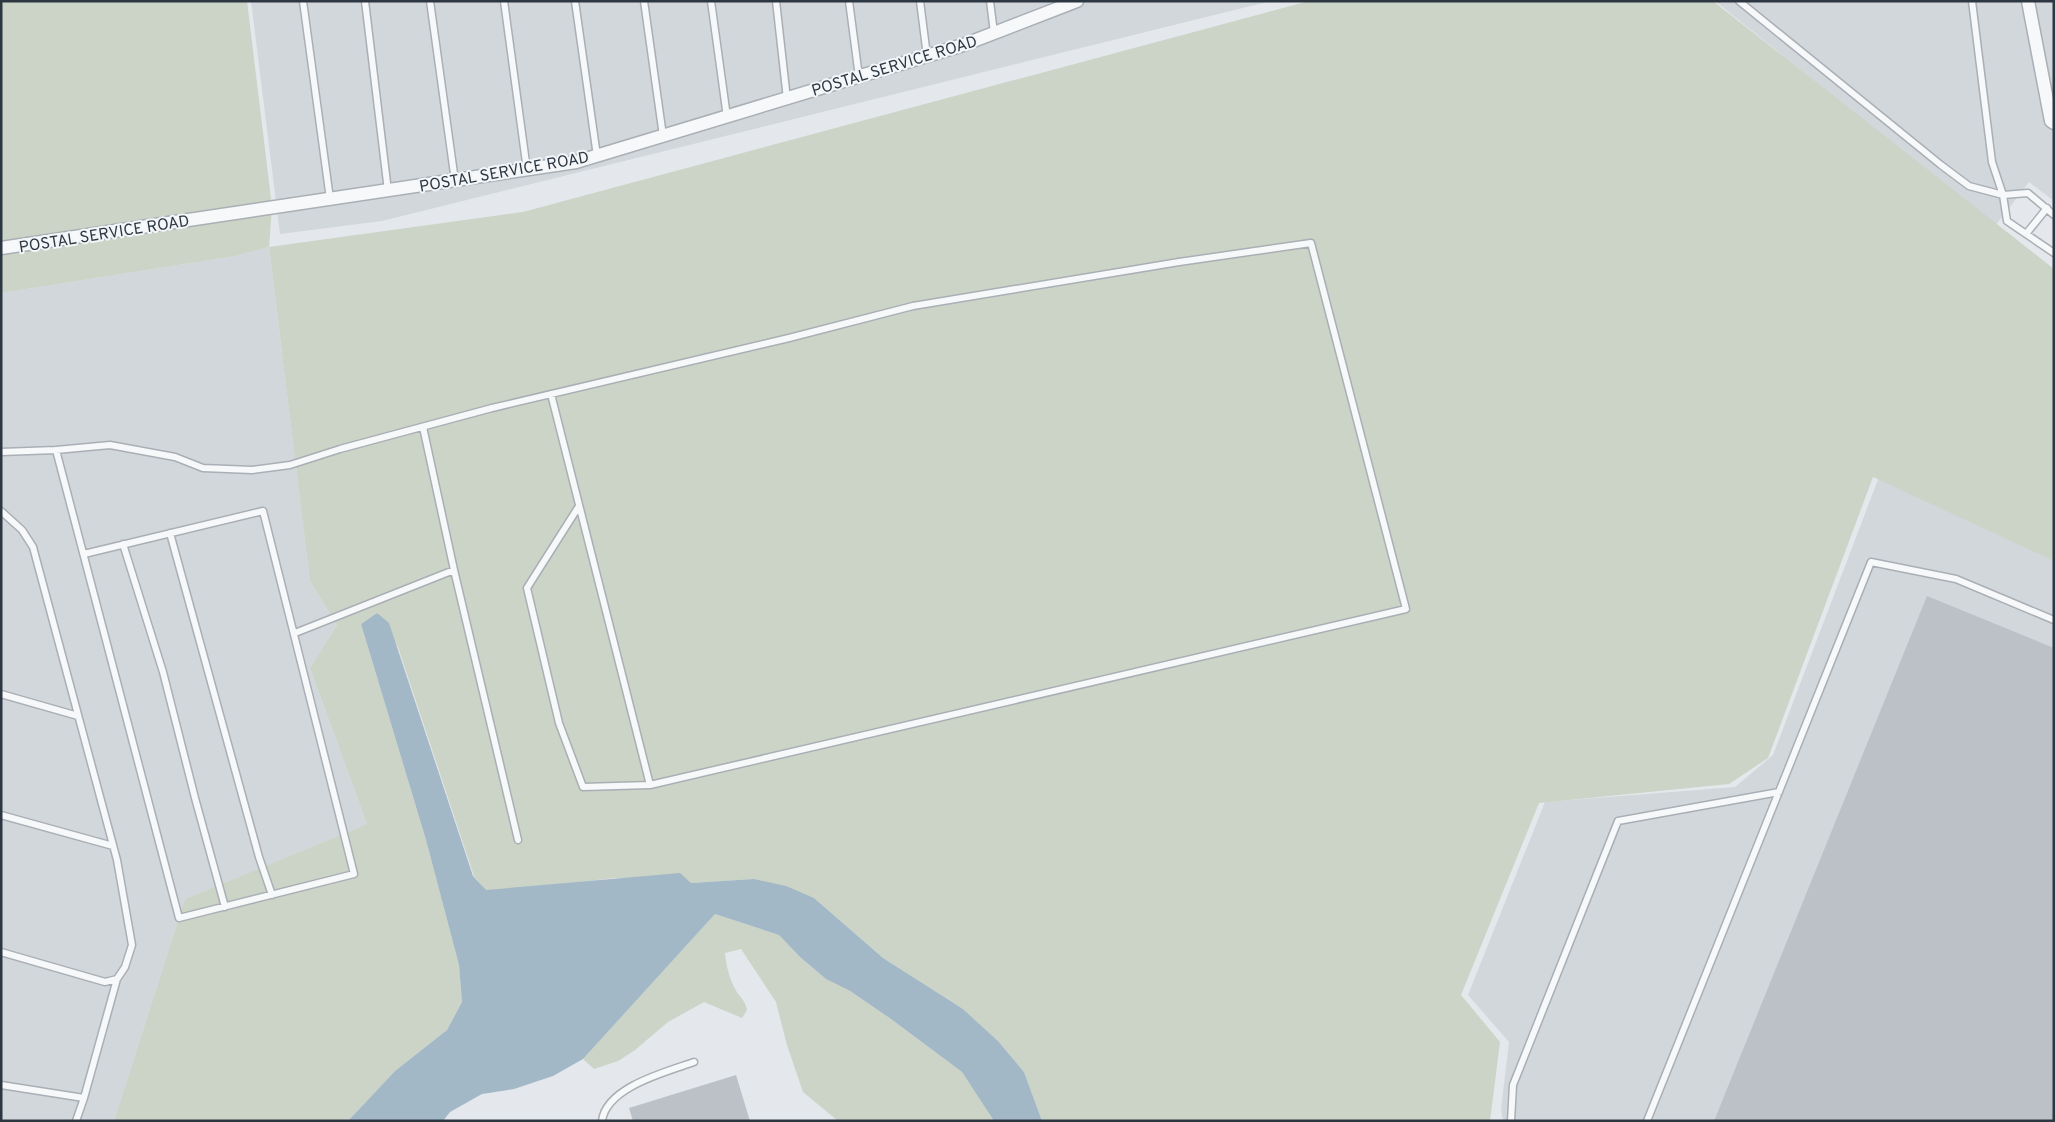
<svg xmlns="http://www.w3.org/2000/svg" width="2055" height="1122" viewBox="0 0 2055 1122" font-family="Overpass,sans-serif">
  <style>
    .built { fill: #d2d7dc }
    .green { fill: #cbd4c6 }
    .water { fill: #a2b8c7 }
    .building { fill: #bbc1c7 }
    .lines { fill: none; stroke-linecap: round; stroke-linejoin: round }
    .service-casing { stroke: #a9afb5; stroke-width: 9 }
    .minor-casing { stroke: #a9afb5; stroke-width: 15 }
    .service { stroke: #f6f8f9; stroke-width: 6 }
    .minor { stroke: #f6f8f9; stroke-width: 12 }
    .labels { text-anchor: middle; stroke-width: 4; stroke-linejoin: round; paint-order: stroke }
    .street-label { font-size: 16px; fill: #2d3742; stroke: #f3f6f8 }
  </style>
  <rect width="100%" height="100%" fill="#e4e7eb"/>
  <path class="built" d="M251,1h1020l-889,220 -102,13z
    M1715,1h339v200l-25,-19 -34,44z
    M269,247l41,334 27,44 -27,43 57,156 -182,75 -71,222h-113v-828l234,-37z
    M1879,477l175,82v562h-551l-2,-12 8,-67 -41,-47 77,-193 190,-15 38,-32z"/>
  <path class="green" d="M1,1h246l25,206 -3,40 254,-35 786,-211h404l341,268v292l-181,-84 -105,281 -39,26 -190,19 -78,192 39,47 -10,79h-448l-18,-49 -26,-31 -35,-32 -80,-51 -69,-60 -60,-19 -63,4 -77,-5 -104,12 -24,1 -12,-15 -76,-229 -21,-34 -16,11 65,216 33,125 3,37 -15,28 -52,41 -47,50h-234l71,-222 182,-75 -57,-156 27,-43 -27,-44 -41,-334 -34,9 -234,37z
    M715,914l64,21 21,22 26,22 24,12 41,28 71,53 32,49h-156l-35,-29 -16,-47 -11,-43 -35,-53 -16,4c1,12 4,24 10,36 5,9 9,9 12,21l-5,8 -38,-16 -36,20 -33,28 -17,11 -24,8 -11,-10z"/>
  <path class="water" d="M377,613l12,10 84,253 13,14 194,-17 11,10 63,-4 32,7 28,12 69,60 80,51 35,32 26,31 18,49h-48l-32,-49 -71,-53 -41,-28 -24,-12 -26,-22 -21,-22 -64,-21 -132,145 -30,17 -39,13 -32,5 -32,18 -7,9h-95l47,-50 52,-41 15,-28 -3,-37 -33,-125 -65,-216z"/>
  <path class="building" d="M1927,596l127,52v473h-340z
    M736,1075l14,46h-117l-4,-13z"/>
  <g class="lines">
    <g class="service-casing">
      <path id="service" d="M303,1l27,198
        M365,1l23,190
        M430,1l25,180
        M504,1l23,169
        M575,1l22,155
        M644,1l19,135
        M711,1l16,116
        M776,1l11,98
        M849,1l10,76
        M920,1l7,55
        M990,1l4,32
        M1739,1l202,164 28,21 34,9
        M1972,1l20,161 11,33
        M2054,215l-26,-22 -25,2 4,26 47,32
        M2026,234l21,-26
        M423,427l31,143 64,270
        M56,450l123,468 175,-44 -91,-363 -179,43
        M1,452l55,-2 54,-5 65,12 28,11 49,2 38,-5 50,-16 152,-41 297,-70 124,-32 266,-44 132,-19 95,366 -756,176 -99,-391
        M579,506l-52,82 32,135 24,64 67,-2
        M1,511l21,19 11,17 84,313 15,85 -7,22 -8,12 -12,3 -104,-30
        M170,533l89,324 13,38
        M123,544l40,128 32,126 30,109
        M295,633l159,-63
        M1,694l77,22
        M1,815l112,31
        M1,1085l83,13
        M76,1121l8,-23 33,-119
        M602,1121c4,-34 64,-49 92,-59
        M1511,1121l2,-36 105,-264 161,-29
        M1647,1121l224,-559 85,17 98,41"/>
    </g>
    <g class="minor-casing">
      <path id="minor" d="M2028,1l23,120 3,2
        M1,248l575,-86 387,-117 114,-44"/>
    </g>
    <use href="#service" class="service"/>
    <use href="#minor" class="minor"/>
  </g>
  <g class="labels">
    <g class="street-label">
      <text transform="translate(894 65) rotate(-17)" y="6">POSTAL SERVICE ROAD</text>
      <text transform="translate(504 171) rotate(-10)" y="6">POSTAL SERVICE ROAD</text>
      <text transform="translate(104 233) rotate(-9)" y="6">POSTAL SERVICE ROAD</text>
    </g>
  </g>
  <rect width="2055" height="1122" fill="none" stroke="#2d3742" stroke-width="5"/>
</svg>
